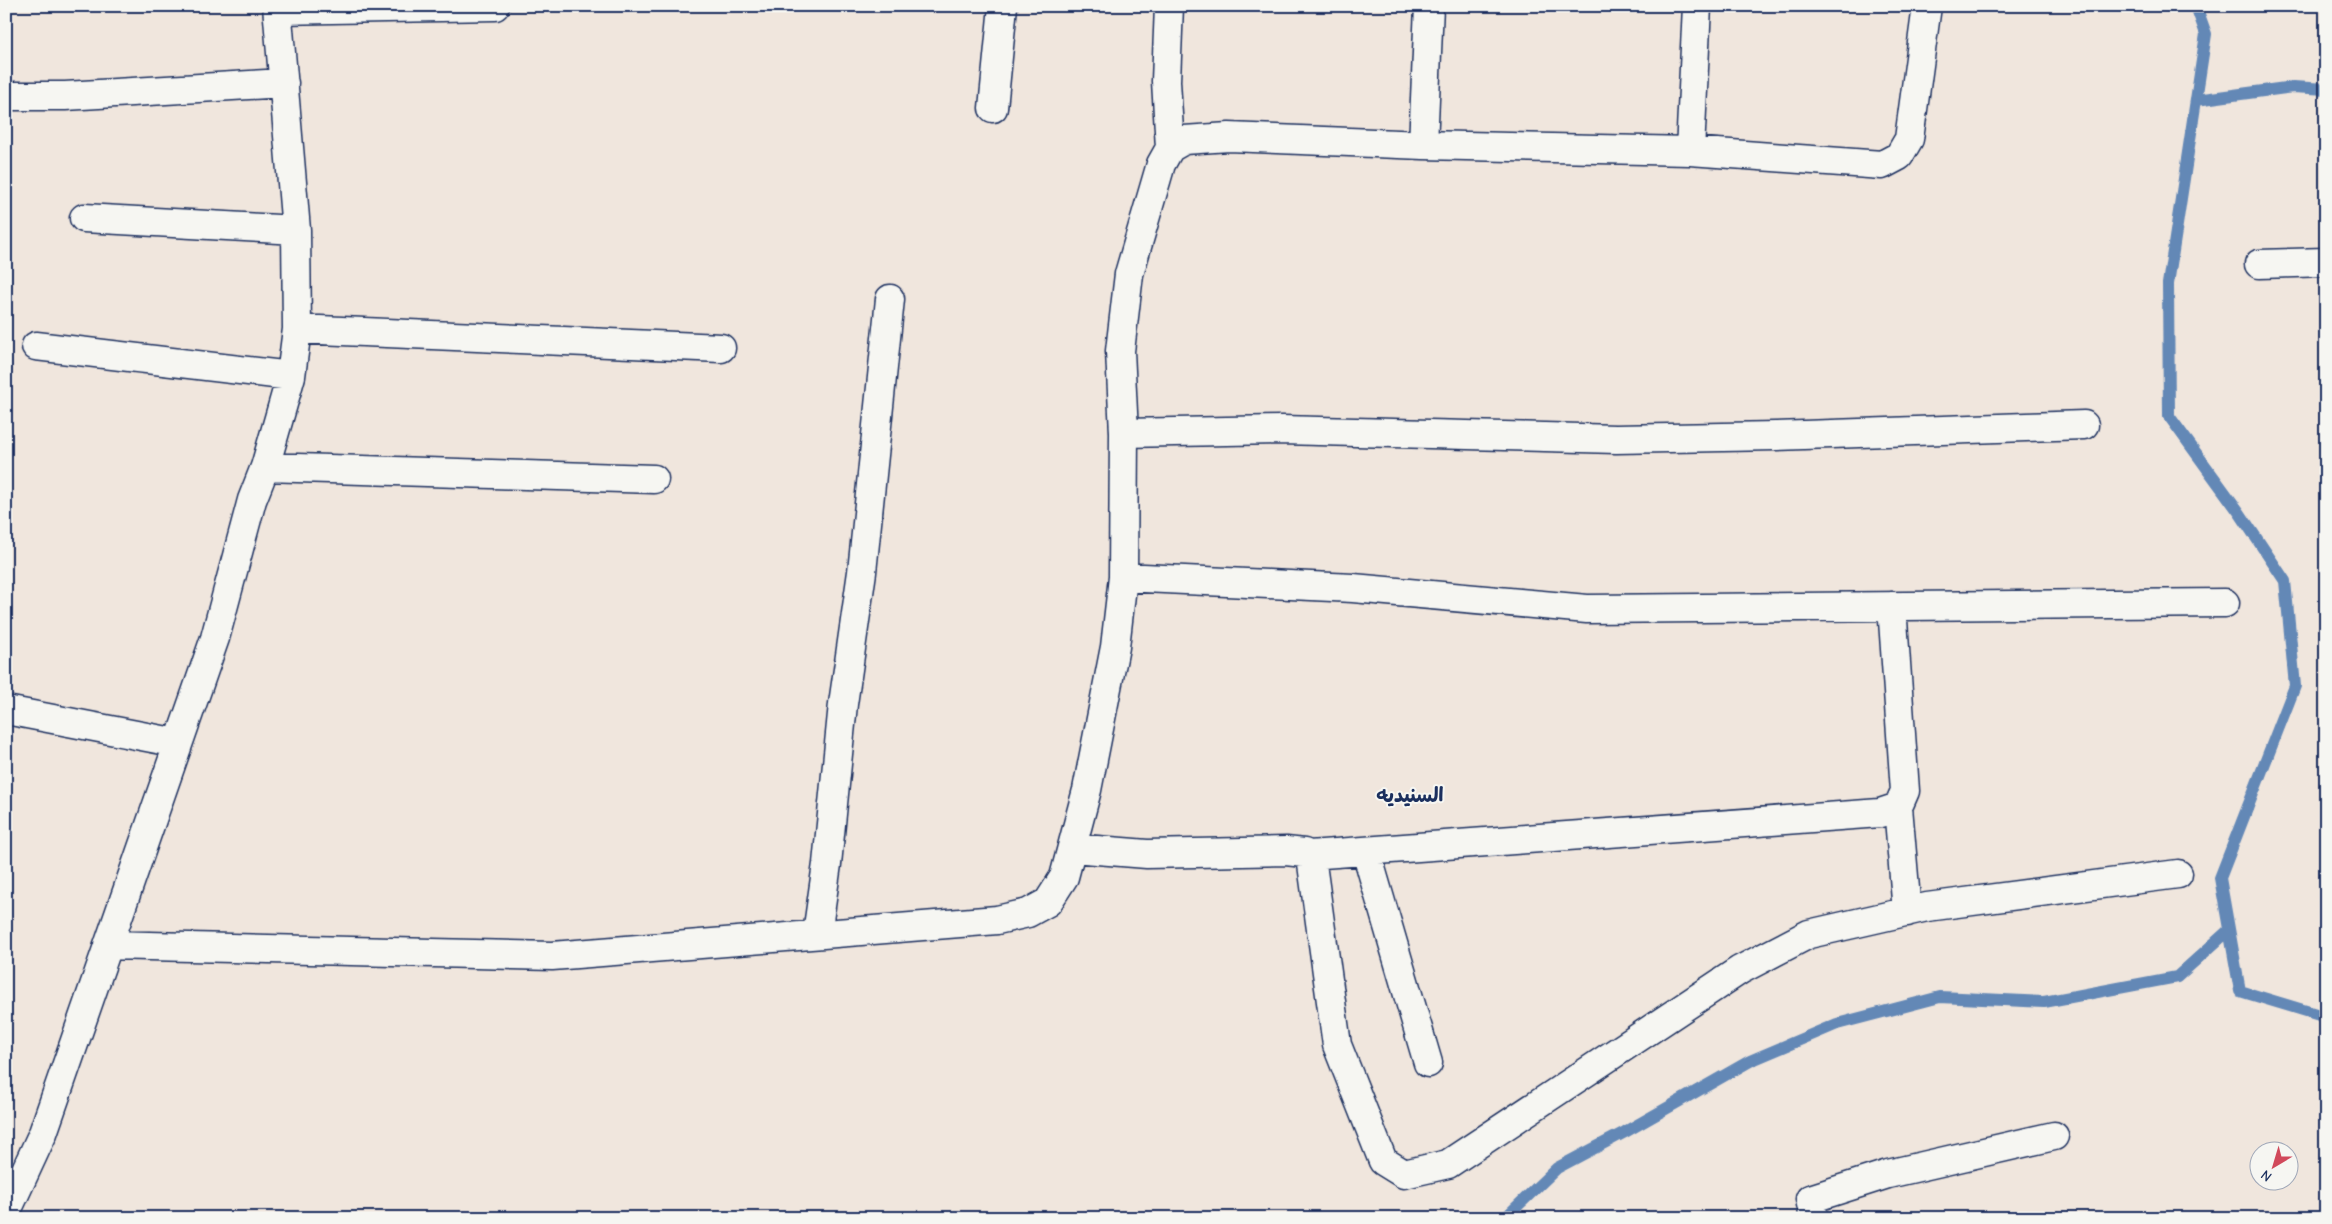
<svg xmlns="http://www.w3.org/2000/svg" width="2332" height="1224" viewBox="0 0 2332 1224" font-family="'Comic Neue','Playpen Sans Arabic',sans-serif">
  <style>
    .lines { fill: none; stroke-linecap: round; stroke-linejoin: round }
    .stream { stroke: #6488b6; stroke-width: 12 }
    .minor-casing { stroke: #1b2f5e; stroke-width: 31 }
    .minor { stroke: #f6f6f2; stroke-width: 28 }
    .labels { text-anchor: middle; stroke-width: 4; stroke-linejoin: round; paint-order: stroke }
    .neighbourhood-label { font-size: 20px; font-weight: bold; fill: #1b2f5e; stroke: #f6f6f2 }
  </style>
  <rect width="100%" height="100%" fill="#f0e6dd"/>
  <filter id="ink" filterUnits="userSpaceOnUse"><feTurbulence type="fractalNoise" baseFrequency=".02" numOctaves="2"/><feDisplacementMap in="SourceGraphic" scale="10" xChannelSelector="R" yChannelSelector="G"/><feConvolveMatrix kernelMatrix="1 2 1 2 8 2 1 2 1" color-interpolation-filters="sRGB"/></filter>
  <g filter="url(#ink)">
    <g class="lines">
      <path class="stream" d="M2196,6l10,28 -38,250 1,132 70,96 46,69 10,105 -75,192 20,113 86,26
        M2196,100l97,-13 33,2
        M1505,1218l52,-50 68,-36 125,-71 87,-37 103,-27 104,5 133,-25 52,-47"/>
      <g class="minor-casing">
        <path id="minor" d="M1169,6l-3,75 4,67
          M278,10l217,-4
          M6,96h59l219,-13
          M993,108l10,-102
          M1423,145l6,-139
          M1690,151l7,-145
          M84,218l212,12
          M2259,264l67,-2
          M297,329l424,19
          M36,346l255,30
          M1124,433l158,-3 334,9 160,-3 308,-11
          M265,467l389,12
          M1123,577l230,11 234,21 638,-6
          M6,710l172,33
          M1898,807l9,105
          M1072,848l75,6 139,-3 18,2 7,4 26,188 46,116 21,13 44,-10 292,-194 69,-36 118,-27 251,-33
          M1366,851l62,212
          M1309,855l571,-42 18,-6 7,-16 -13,-185
          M817,934l10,-70 16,-160 19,-132 28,-273
          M108,945l444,11 445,-36 31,-7 20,-11 16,-25 23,-87 28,-143 8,-70 1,-144 -4,-82 9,-77 32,-110 9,-16 14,-8 45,-3 194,8 267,6 192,14 17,-9 10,-17 18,-133
          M6,1213l37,-80 172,-495 37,-138 13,-33 26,-91 6,-47 -1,-99 -19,-224
          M1814,1218l-4,-19 78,-25 166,-38"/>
      </g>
      <use href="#minor" class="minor"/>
    </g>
  </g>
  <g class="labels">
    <g class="neighbourhood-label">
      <text x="1410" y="802">السنيديه</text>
    </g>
  </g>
  <rect width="2332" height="1224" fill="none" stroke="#f6f6f2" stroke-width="25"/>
  <rect x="12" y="12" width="2307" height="1199" fill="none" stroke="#1b2f5e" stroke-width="2" filter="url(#ink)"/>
  <g transform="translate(2274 1166) rotate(218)"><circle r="24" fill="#f6f6f2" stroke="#9ea6b7"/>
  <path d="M0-4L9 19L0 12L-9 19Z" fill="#d1495b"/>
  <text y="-8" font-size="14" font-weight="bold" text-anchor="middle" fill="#1b2f5e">N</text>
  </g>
</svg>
